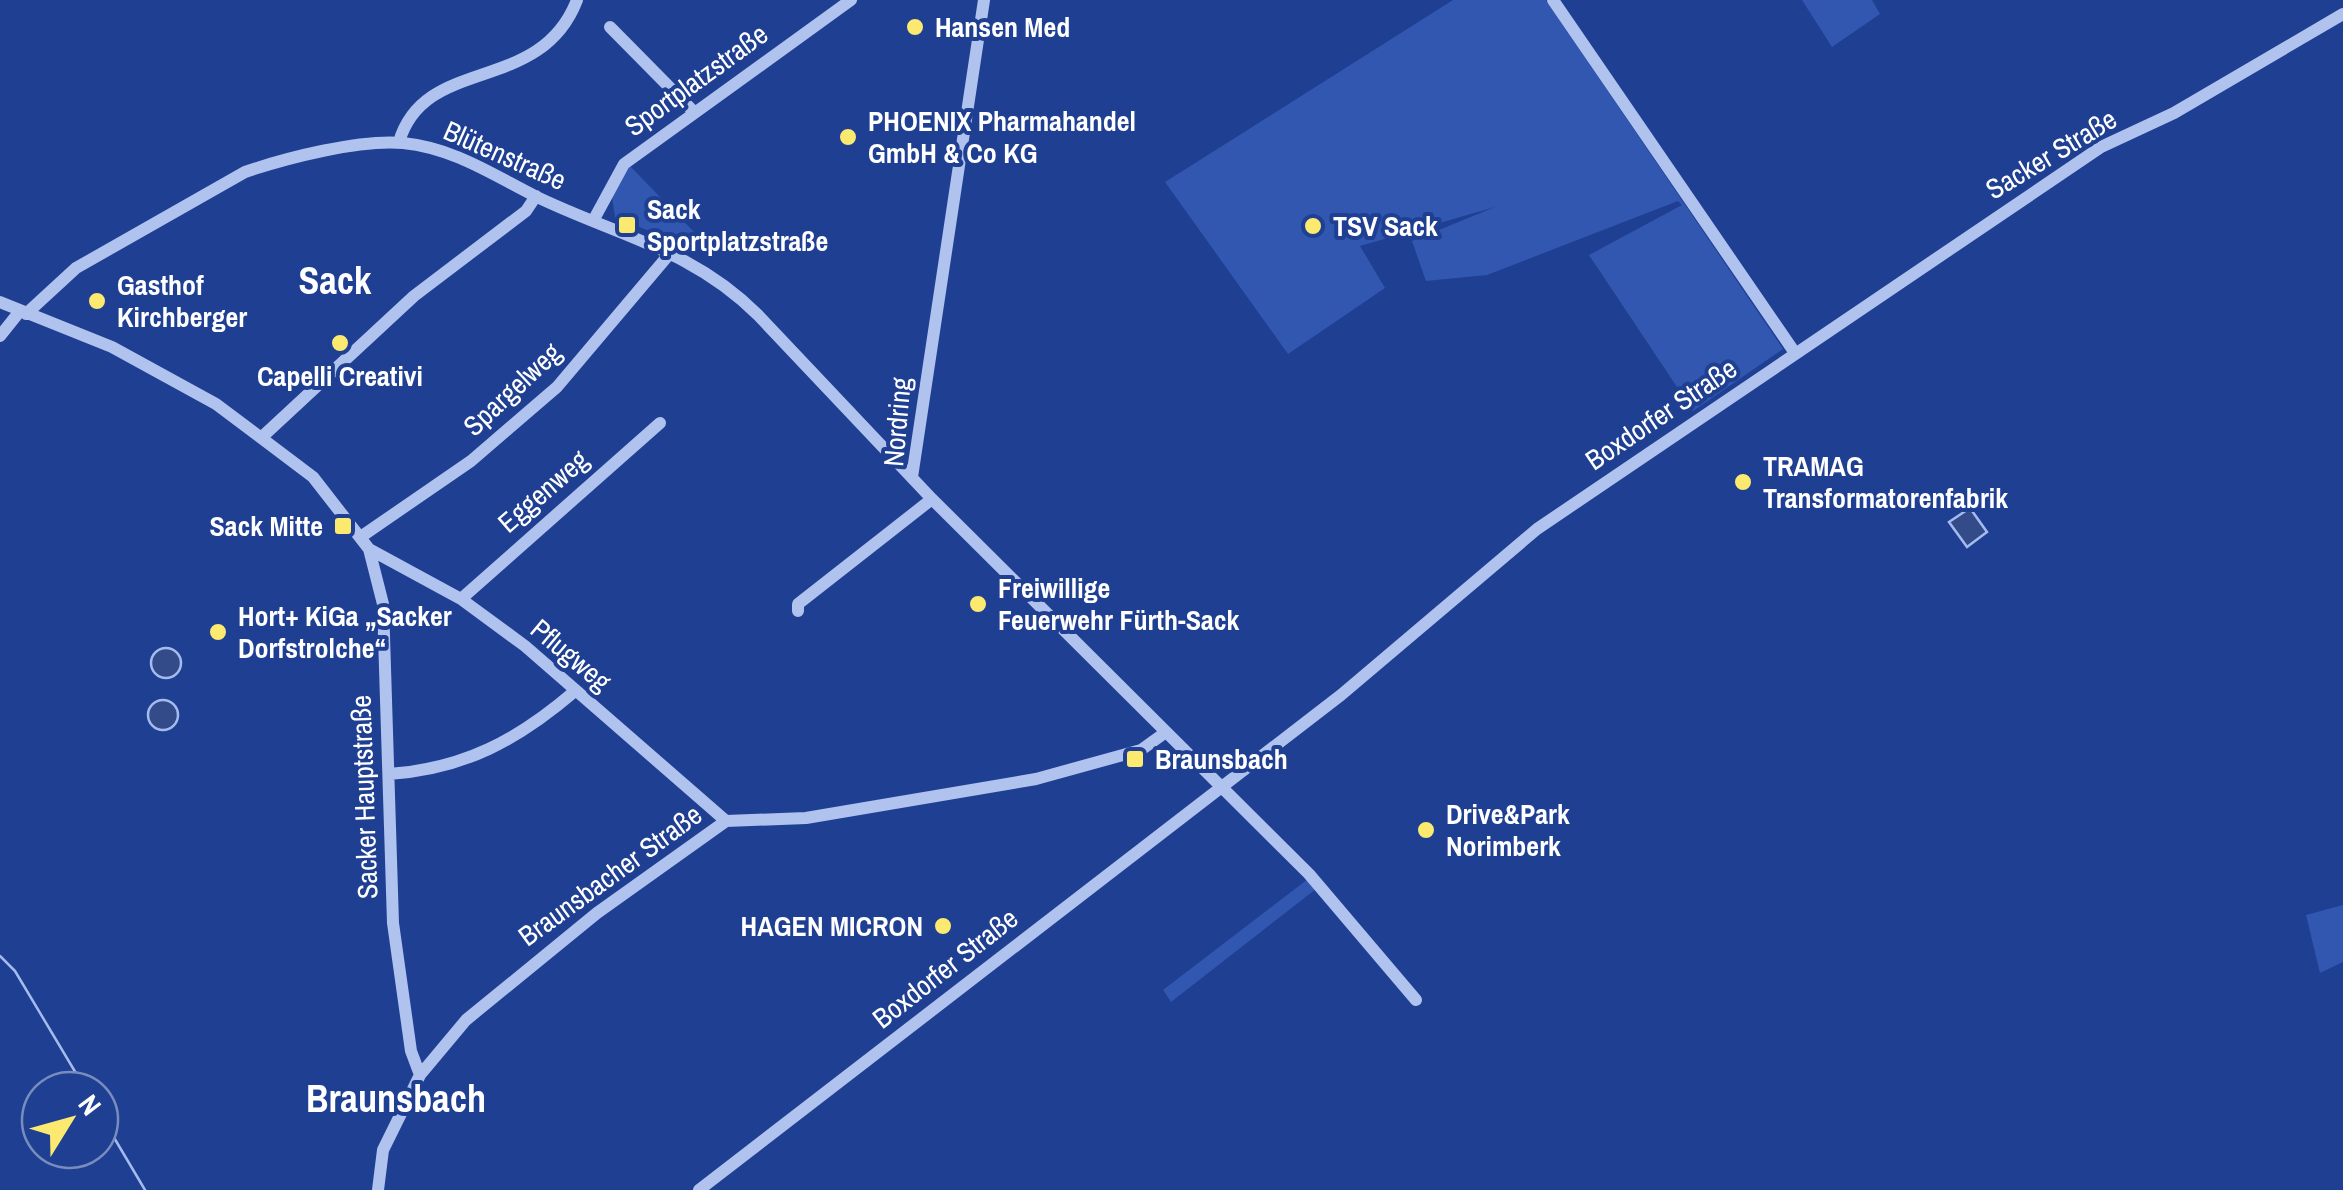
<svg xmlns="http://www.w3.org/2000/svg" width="2343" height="1190" viewBox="0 0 2343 1190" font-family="'Archivo Narrow',sans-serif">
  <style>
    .green { fill: #3257b0 }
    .water { fill: #334b89; stroke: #a4bbef; stroke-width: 2.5 }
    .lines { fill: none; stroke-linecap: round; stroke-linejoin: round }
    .stream { stroke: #a4bbef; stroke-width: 2.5 }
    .minor { stroke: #b0c2ee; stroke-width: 12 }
    .poi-dot { fill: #fcea70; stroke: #1f3f92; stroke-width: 4 }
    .labels { text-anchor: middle; stroke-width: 8; stroke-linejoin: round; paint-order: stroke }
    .poi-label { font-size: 28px; font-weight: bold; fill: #fff; stroke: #1f3f92; text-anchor: start }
    .street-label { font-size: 28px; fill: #fff; stroke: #1f3f92 }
    .district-label { font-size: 38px; font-weight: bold; fill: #fff; stroke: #1f3f92 }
  </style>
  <rect width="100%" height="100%" fill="#1f3f92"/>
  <path class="green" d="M1453,0h93l237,349 -90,62 -104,-156 93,-50 -4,-4 -191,74 -61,6 -14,-40 83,-34 -135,39 25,42 -97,66 -123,-172z
    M1802,0h70l8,14 -48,33z
    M630,166l64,66 -8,14 -71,-29 -3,-20z
    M1308,879l8,10 -145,113 -8,-12z
    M2343,905v57l-23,11 -14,-58z"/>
  <path class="water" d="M1970,508l17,24 -20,15 -18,-25z
    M151 663a15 15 0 1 1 30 0a15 15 0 1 1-30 0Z
    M148 715a15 15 0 1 1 30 0a15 15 0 1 1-30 0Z"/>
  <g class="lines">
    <path class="stream" d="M0,956l15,15 71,119
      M100,1114l45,76"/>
    <path class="minor" d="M1553,0l242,353
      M610,27l83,84
      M399,142c26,-88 141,-46 178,-142
      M593,221l31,-57 227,-164
      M0,302l112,45 104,57 97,73 56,72 14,55 10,319 18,128 9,24
      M26,314l50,-46 169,-96c41,-14 115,-33 158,-29 51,5 90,32 134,54 81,39 155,52 221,118l174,184 377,375 107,126
      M0,336l20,-25
      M262,437l152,-141 112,-85 10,-15
      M912,477l72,-477
      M362,536l109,-75 86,-74 115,-136
      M369,549l92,50 64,47 201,175
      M461,599l199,-176
      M798,611v-7l134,-105
      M389,774c75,-5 129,-34 186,-83
      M378,1190l5,-40 37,-75 46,-55 131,-107 129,-92 80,-3 230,-39 105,-29 25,-18
      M699,1190l642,-495 196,-166 564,-382 73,-34 169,-99"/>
  </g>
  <g class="poi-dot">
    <circle cx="915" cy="27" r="10"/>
    <circle cx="848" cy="137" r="10"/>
    <rect x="617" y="215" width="20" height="20" rx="5"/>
    <circle cx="1313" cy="226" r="10"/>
    <circle cx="97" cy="301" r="10"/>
    <circle cx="340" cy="343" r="10"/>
    <circle cx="1743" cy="482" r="10"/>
    <rect x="333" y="516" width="20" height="20" rx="5"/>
    <circle cx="978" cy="604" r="10"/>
    <circle cx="218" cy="632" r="10"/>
    <rect x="1125" y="749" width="20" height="20" rx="5"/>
    <circle cx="1426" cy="830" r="10"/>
    <circle cx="943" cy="926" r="10"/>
  </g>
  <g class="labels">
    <g class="poi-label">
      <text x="935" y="37">Hansen Med</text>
      <text x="868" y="131">PHOENIX Pharmahandel<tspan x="868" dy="32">GmbH &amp; Co KG</tspan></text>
      <text x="647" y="219">Sack<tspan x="647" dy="32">Sportplatzstraße</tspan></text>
      <text x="1333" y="236">TSV Sack</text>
      <text x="117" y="295">Gasthof<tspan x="117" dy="32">Kirchberger</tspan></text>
      <text x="340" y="386" text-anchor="middle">Capelli Creativi</text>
      <text x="1763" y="476">TRAMAG<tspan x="1763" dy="32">Transformatorenfabrik</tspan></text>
      <text x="323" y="536" text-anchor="end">Sack Mitte</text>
      <text x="998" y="598">Freiwillige<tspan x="998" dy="32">Feuerwehr Fürth-Sack</tspan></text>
      <text x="238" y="626">Hort+ KiGa „Sacker<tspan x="238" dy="32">Dorfstrolche“</tspan></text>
      <text x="1155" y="769">Braunsbach</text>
      <text x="1446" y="824">Drive&amp;Park<tspan x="1446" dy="32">Norimberk</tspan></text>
      <text x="923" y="936" text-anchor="end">HAGEN MICRON</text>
    </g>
    <g class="street-label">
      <text transform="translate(696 80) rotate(-36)" y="10">Sportplatzstraße</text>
      <text transform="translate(2051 154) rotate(-31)" y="10">Sacker Straße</text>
      <text transform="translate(505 155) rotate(24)" y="10">Blütenstraße</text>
      <text transform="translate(512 389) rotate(-43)" y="10">Spargelweg</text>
      <text transform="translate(1661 414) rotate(-34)" y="10">Boxdorfer Straße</text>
      <text transform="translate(897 422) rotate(-85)" y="10">Nordring</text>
      <text transform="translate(543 491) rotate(-41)" y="10">Eggenweg</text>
      <text transform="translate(571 655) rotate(40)" y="10">Pflugweg</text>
      <text transform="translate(364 797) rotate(-92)" y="10">Sacker Hauptstraße</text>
      <text transform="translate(610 875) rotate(-36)" y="10">Braunsbacher Straße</text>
      <text transform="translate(945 968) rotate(-38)" y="10">Boxdorfer Straße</text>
    </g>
    <g class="district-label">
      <text x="335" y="294">Sack</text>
      <text x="396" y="1112">Braunsbach</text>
    </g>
  </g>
  <g transform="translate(70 1120) rotate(53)"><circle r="48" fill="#1f3f92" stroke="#798cbe" stroke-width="2.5"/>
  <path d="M0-8L18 38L0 25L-18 38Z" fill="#fcea70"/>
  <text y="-15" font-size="28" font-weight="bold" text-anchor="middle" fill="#ffffff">N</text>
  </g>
</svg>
